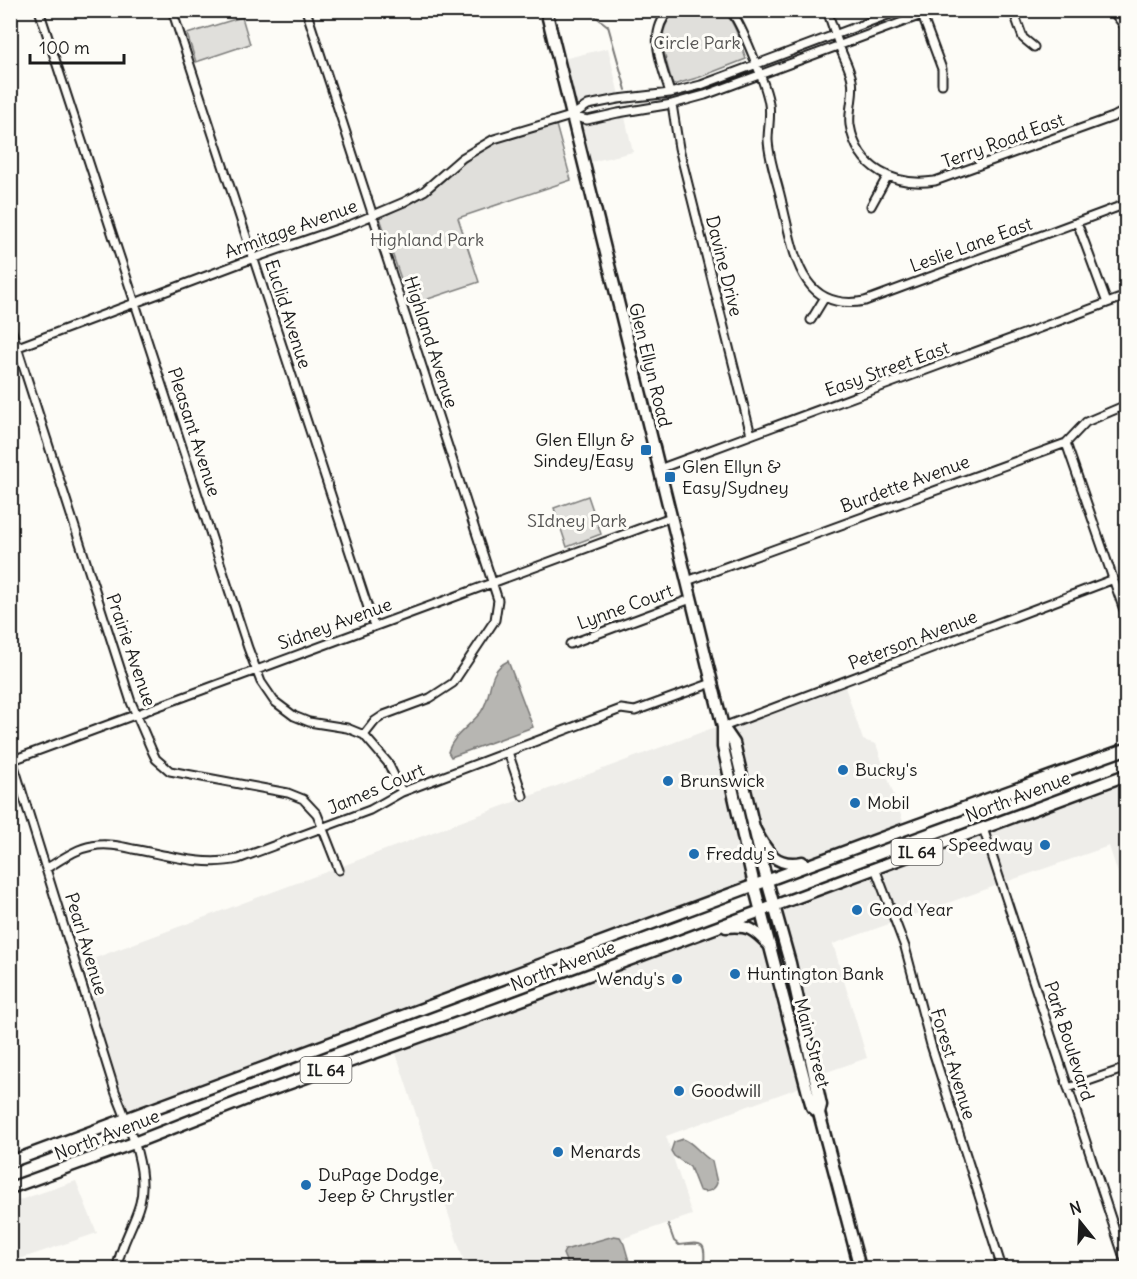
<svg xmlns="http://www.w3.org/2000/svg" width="1137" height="1279" viewBox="0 0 1137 1279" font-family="Delius,sans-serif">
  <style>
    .built { fill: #eeede9 }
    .green { fill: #e0dfdb; stroke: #7e7e7c; stroke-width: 1.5 }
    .water { fill: #b7b6b2; stroke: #797876; stroke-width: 1.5 }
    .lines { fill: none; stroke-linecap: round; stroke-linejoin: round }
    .stream { stroke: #797876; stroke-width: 2 }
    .street-casing { stroke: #1c1c1c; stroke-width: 11 }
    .secondary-casing { stroke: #1c1c1c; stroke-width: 15 }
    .primary-casing { stroke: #1c1c1c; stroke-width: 15 }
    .street { stroke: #fdfcf7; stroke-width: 7 }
    .secondary { stroke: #fdfcf7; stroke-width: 10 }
    .primary { stroke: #fdfcf7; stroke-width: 10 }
    .poi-dot { fill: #1f6fb2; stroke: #fdfcf7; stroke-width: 2 }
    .labels { text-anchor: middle; stroke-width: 6; stroke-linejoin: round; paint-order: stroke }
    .shield { fill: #fdfcf7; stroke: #605f5e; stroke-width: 1.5 }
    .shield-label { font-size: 16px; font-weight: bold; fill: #1c1c1c }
    .park-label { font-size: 18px; fill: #575655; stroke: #fdfcf7 }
    .street-label { font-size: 18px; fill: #1c1c1c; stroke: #fdfcf7 }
    .poi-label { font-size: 18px; fill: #1c1c1c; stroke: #fdfcf7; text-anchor: start }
  </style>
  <rect width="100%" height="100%" fill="#fdfcf7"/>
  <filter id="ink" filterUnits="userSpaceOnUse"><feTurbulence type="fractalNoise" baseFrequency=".0167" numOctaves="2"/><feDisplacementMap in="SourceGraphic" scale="12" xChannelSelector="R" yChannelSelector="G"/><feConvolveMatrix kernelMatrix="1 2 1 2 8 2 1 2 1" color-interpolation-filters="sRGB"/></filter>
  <g filter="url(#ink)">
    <path class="built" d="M608,48l13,56 -49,10 -13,-54z
      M623,109l10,43 -47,11 -11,-46z
      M844,684l19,56 13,4 29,83 -54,20 -36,10 -23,4 -12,-2 -11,-11 -14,-24 -29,-96z
      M718,726l31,155 -280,109 -341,125 -49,-151z
      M1126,777v96l-7,3 -10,-30 -106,37 -18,-54z
      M980,832l18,53 -165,59 34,114 -52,18 -38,-169z
      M759,914l44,172 -137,50 26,79 -115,39 3,14h-114l-71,-218z
      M76,1181l21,52 -86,29v-59z"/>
    <path class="green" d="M678,10h43c15,11 19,33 25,49l-46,18 -27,8c-7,-26 -21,-55 5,-75z
      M242,17l8,27 -54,18 -9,-28z
      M556,125l15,55 -113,38 21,64 -69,23 -30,-87 49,-25 44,-38 36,-19z
      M588,496l13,38 -34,13 -13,-39z"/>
    <path class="water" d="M508,661l25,66 -82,30 -3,-5c5,-17 22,-26 33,-40 13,-18 4,-40 27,-51z
      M683,1139c9,2 19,17 29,22l5,22c-2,7 -11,11 -18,7l-9,-23 -16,-11 -3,-5 3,-9z
      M614,1236l6,1 4,7 7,24h-62l-6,-14 2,-4z"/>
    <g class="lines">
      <path class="stream" d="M587,10l21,16 18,64
        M668,1224l6,17 5,4c27,-4 26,-2 25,23"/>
      <g class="street-casing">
        <path id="street" d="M39,10l209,638 13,34 13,19 20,15 15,6 38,6 17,7 24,28 14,29
          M172,10l202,616
          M306,10l192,590 -3,20 -42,63 -23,15 -46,17 -9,6 -11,14
          M730,10c11,12 37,78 39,94 2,12 -1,24 -1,36 1,21 10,43 14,63 12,48 17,110 83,98l261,-97
          M827,10c4,12 8,24 12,35 4,12 11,23 13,35 3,15 -4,30 -2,45 7,44 45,62 85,56l178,-64 13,-7
          M920,10l22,59v15
          M1013,10l10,28 11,9
          M1112,10l14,18
          M670,93c-8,-28 -24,-59 0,-83
          M672,104l7,44 72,287
          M571,116l16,4 31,-7 54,-9 33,-9 230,-85
          M871,206l16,-29
          M1077,222l30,81
          M811,320l14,-23
          M10,325l121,377 22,51 3,6 14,12 118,22 15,6 14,15 22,56
          M10,350l244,-92 98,-34 52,-22 20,-11 38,-33 32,-19 77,-23 17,-11 30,-6 52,-6 31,-8 200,-75
          M1066,443l60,173
          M659,469l467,-173
          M687,581l379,-138 20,-21 40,-17
          M570,644l121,-45
          M723,727l391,-148
          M508,752l15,44
          M10,753l105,338c12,31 34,78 25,112 -6,23 -20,42 -23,65
          M10,761c221,-80 440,-164 661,-244
          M983,828l143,436
          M47,868c14,-8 28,-19 45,-22 14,-3 28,0 41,3 34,6 71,18 105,10l132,-49 32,-18 219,-83 14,2 77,-28
          M875,868l30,79 26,98 71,223
          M1068,1088l58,-20"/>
      </g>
      <g class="secondary-casing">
        <path id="secondary" d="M546,10l177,717v20l31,138 54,208 4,14 7,6 41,155
          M723,727l11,16 30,127 26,93 31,142 -2,8"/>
      </g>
      <g class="primary-casing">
        <path id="primary" d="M753,826c12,22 20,42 49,36
          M726,927c23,-2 28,2 44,19
          M10,1162l893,-332 223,-81
          M10,1188l124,-45 120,-47 243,-87 629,-234"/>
      </g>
      <use href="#street" class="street"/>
      <use href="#secondary" class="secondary"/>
      <use href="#primary" class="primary"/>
    </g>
  </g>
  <g class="poi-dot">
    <rect x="640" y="444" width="12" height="12" rx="3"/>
    <rect x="664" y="471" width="12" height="12" rx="3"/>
    <circle cx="843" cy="770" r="6"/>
    <circle cx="668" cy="781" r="6"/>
    <circle cx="855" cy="803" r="6"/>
    <circle cx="1045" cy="845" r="6"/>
    <circle cx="694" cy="854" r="6"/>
    <circle cx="857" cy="910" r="6"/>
    <circle cx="735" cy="974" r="6"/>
    <circle cx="677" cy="979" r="6"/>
    <circle cx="679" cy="1091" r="6"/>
    <circle cx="558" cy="1152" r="6"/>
    <circle cx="306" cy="1185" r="6"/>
  </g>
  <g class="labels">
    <g class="shield">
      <rect x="891.5" y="839" width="51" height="26" rx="4.5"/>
      <rect x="300.5" y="1057" width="51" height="26" rx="4.5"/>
    </g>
    <g class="shield-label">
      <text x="917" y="858">IL 64</text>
      <text x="326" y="1076">IL 64</text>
    </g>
    <g class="park-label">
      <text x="697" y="49">Circle Park</text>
      <text x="427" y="246">Highland Park</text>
      <text x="577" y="527">SIdney Park</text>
    </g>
    <g class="street-label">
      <text transform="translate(1003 141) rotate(-20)" y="6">Terry Road East</text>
      <text transform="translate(291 229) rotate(-20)" y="6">Armitage Avenue</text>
      <text transform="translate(971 245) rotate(-20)" y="6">Leslie Lane East</text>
      <text transform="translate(724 266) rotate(76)" y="6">Davine Drive</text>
      <text transform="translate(288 314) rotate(72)" y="6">Euclid Avenue</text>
      <text transform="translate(431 342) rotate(72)" y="6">Highland Avenue</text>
      <text transform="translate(650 365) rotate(76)" y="6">Glen Ellyn Road</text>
      <text transform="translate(887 369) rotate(-20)" y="6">Easy Street East</text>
      <text transform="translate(194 432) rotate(72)" y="6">Pleasant Avenue</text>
      <text transform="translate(905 484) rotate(-20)" y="6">Burdette Avenue</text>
      <text transform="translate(625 607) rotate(-20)" y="6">Lynne Court</text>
      <text transform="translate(335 624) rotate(-20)" y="6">Sidney Avenue</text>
      <text transform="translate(913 640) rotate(-21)" y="6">Peterson Avenue</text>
      <text transform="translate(131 650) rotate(71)" y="6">Prairie Avenue</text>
      <text transform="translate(376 789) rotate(-23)" y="6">James Court</text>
      <text transform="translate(1018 797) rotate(-21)" y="6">North Avenue</text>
      <text transform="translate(86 944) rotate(73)" y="6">Pearl Avenue</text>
      <text transform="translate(563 966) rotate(-21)" y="6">North Avenue</text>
      <text transform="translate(1069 1041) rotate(72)" y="6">Park Boulevard</text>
      <text transform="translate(812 1043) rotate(75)" y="6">Main Street</text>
      <text transform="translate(953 1064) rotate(73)" y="6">Forest Avenue</text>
      <text transform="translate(107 1135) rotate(-21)" y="6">North Avenue</text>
    </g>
    <g class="poi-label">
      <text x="634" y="446" text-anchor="end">Glen Ellyn &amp;<tspan x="634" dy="21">Sindey/Easy</tspan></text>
      <text x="682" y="473">Glen Ellyn &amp;<tspan x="682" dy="21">Easy/Sydney</tspan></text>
      <text x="855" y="776">Bucky's</text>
      <text x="680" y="787">Brunswick</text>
      <text x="867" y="809">Mobil</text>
      <text x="1033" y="851" text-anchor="end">Speedway</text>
      <text x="706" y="860">Freddy's</text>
      <text x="869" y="916">Good Year</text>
      <text x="747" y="980">Huntington Bank</text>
      <text x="665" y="985" text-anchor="end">Wendy's</text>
      <text x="691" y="1097">Goodwill</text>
      <text x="570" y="1158">Menards</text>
      <text x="318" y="1181">DuPage Dodge,<tspan x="318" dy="21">Jeep &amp; Chrystler</tspan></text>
    </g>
  </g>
  <rect width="1137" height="1279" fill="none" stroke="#fdfcf7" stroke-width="36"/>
  <rect x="18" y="18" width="1101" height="1243" fill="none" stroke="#1c1c1c" stroke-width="2" filter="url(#ink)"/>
  <g transform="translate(1080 1222) rotate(342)" stroke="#fdfcf7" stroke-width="4.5" paint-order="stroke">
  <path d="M0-4.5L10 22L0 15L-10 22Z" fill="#1c1c1c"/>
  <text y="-9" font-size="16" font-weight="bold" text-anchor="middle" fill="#1c1c1c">N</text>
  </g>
  <path d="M30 54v9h94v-9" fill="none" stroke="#1c1c1c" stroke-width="3"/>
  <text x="39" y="54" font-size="18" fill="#1c1c1c" stroke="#fdfcf7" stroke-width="4.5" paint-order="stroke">100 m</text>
</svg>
